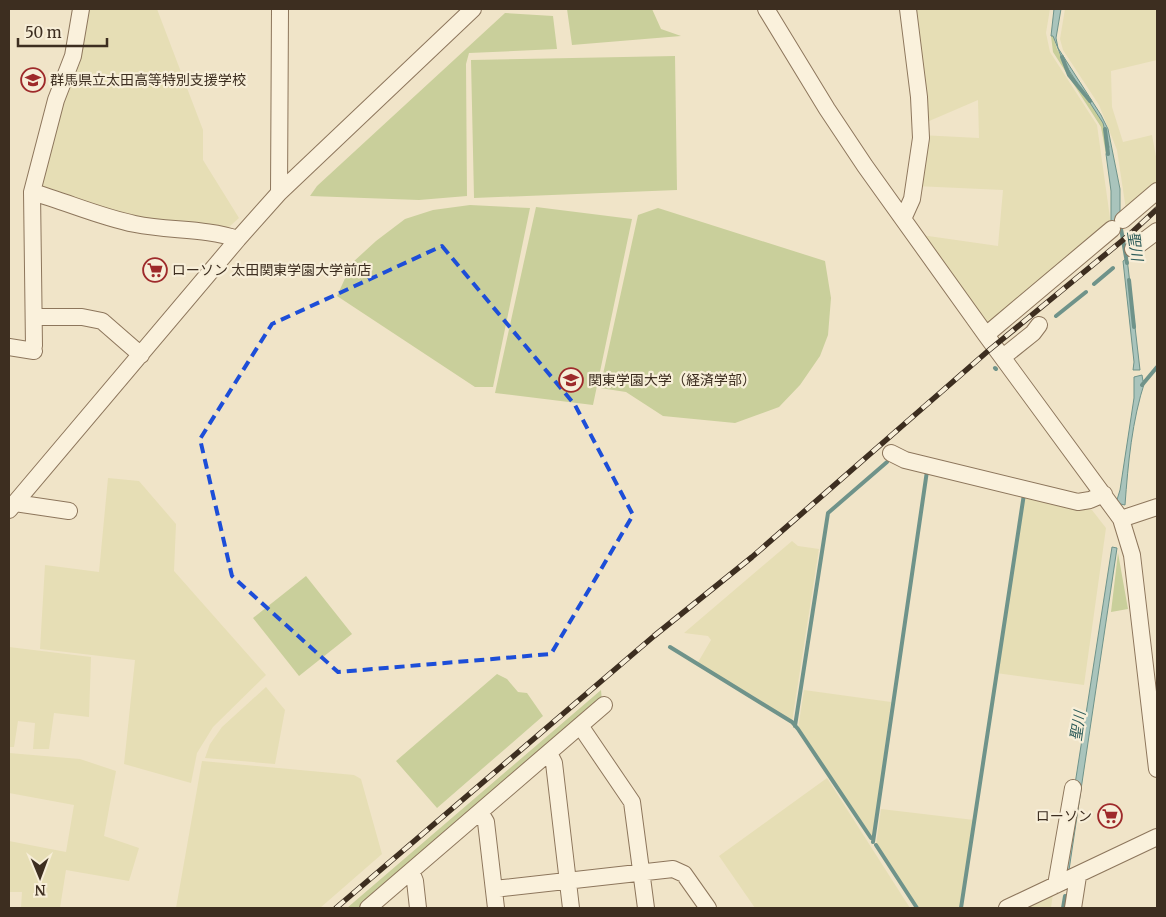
<svg xmlns="http://www.w3.org/2000/svg" width="1166" height="917" viewBox="0 0 1166 917" font-family="Merriweather,'Noto Sans JP',serif">
  <style>
    .farmland { fill: #e6deb5 }
    .green { fill: #c9cf9b }
    .water { fill: #a9c4bc; stroke: #6f938a }
    .lines { fill: none; stroke-linecap: round; stroke-linejoin: round }
    .stream { stroke: #6f938a; stroke-width: 4 }
    .minor-casing { stroke: #8d765c; stroke-width: 18 }
    .minor { stroke: #faf1dc; stroke-width: 16 }
    .rail-casing { stroke: #3d2e20; stroke-width: 5.5 }
    .rail { stroke: #f7eed8; stroke-width: 4; stroke-dasharray: 11; stroke-linecap: butt }
    .marked { fill: none; stroke: #1d4ed8; stroke-width: 4; stroke-dasharray: 10 6; stroke-linejoin: round }
    .labels { text-anchor: middle; stroke-width: 4.5; stroke-linejoin: round; paint-order: stroke }
    .poi-label { font-size: 14px; fill: #3d2e20; stroke: #f7eed8; text-anchor: start }
    .water-label { font-size: 15px; font-style: italic; fill: #2f5d5a; stroke: #f7eed8 }
  </style>
  <rect width="100%" height="100%" fill="#f0e4c8"/>
  <path class="farmland" d="M86,9h71l46,121v30l36,58 -10,9 -89,-7 -101,-33z
    M916,9h134l-4,24 4,19 47,73 14,100 -124,102 -66,-92 77,11 5,-56 -88,-4 5,-51 59,3 -1,-38 -58,25z
    M1065,9h92v51l-46,11 1,36 11,35 29,-7 5,27v21l-31,27 -9,-60 -18,-45 -36,-55 -3,-11z
    M108,478l31,3 37,43 -2,47 92,104 -53,52 -16,26 -6,30 -67,-19 11,-104 -95,-11 5,-84 54,7z
    M1024,494l68,16 14,18 -22,157 -88,-12z
    M792,541l6,5 21,3 -27,173 -40,-27 -55,-31 14,-24 -3,-4 -24,-3z
    M9,647l82,10 -2,60 -35,-4 -5,36h-16l2,-26 -17,-2 -4,26h-5z
    M266,687l19,23 -10,54 -70,-6 5,-14 12,-17z
    M804,690l87,12 -18,134 -2,2 -73,-109z
    M9,753l71,6 36,12 -12,65 35,12 -10,33 -63,-11 -6,38h-39l1,-16h-13v-51l57,11 8,-47 -65,-12z
    M202,761l152,14 7,4 21,75 -62,54h-144z
    M827,778l83,130h-155l-36,-52z
    M881,809l93,11 -13,88h-44l-41,-63z
    M1053,893l-2,15h-29z"/>
  <path class="green" d="M567,9h85l9,20 20,7 -109,9z
    M505,13l48,3 4,33 -88,4 -3,11 1,132 -48,4 -109,-4 7,-10z
    M1051,36h2l4,13 46,74 6,24 -3,7 -5,-27 -48,-75z
    M675,56l2,134 -203,8 -3,-138z
    M470,205l60,3 -37,179h-18l-138,-91 15,-33 24,-22 29,-22 28,-9z
    M536,207l96,12 -39,186 -98,-12z
    M658,208l167,53 6,37 -3,37 -8,21 -20,29 -21,22 -44,16 -72,-7 -37,-24 -26,-4 38,-173z
    M1118,553l10,56 -17,3z
    M306,576l46,58 -53,42 -46,-58z
    M497,674l10,5 11,13 9,1 16,23 -106,92 -41,-47z
    M601,690l1,12 -243,206h-12z"/>
  <path class="water" d="M1054,9h7l-5,29 2,10 43,67 7,14 12,60v27l-9,8v-33l-5,-37 3,-7 -6,-24 -40,-62 -10,-25h-2z
    M1127,258l13,112h-7l1,-8 -11,-101z
    M1142,375l1,6h2c-13,39 -17,83 -20,124l-9,-2 4,-13 14,-92v-21z
    M1112,547l5,1 -48,322 -8,4z"/>
  <g class="lines">
    <path class="stream" d="M1062,57l7,18 21,26
      M1105,129l3,25
      M1120,223l7,40
      M1129,280l5,47
      M1094,284l19,-16
      M1056,316l30,-24
      M995,368l1,1
      M1142,385l15,-18
      M670,647l122,75 6,7 73,109
      M795,726l33,-213 59,-51
      M873,842l54,-371
      M876,845l41,63
      M961,908l63,-414h-2
      M1063,908l2,-12"/>
    <g class="minor-casing">
      <path id="minor" d="M766,9l61,100 38,57 121,169 135,184 11,36 25,214
        M32,192c35,10 68,25 103,32 34,7 70,4 103,15
        M279,193l1,-184
        M903,219l9,-20 9,-61 -2,-41 -11,-88
        M1123,220l34,-29
        M1133,249l24,-18
        M34,317h48l20,4 39,34
        M986,335l126,-106
        M34,346l-2,-154 24,-92 17,-44 8,-47
        M9,347l25,4
        M1003,357l30,-24 6,-8
        M891,453l14,7 173,42 12,-2 14,-6
        M15,503l54,8
        M9,510l229,-271 41,-46 194,-184
        M1121,519l36,-12
        M581,727l51,75 14,106
        M549,753l5,10 17,145
        M480,812l6,10 10,86
        M411,871l4,10 3,27
        M1056,885l17,-97
        M494,889l179,-20 11,5 24,34
        M368,908l236,-203
        M1007,908l150,-71
        M1073,908l5,-32"/>
    </g>
    <use href="#minor" class="minor"/>
    <g class="rail-casing">
      <path id="rail" d="M336,908l318,-272 98,-79 236,-206 141,-116 28,-26"/>
    </g>
    <use href="#rail" class="rail"/>
  </g>
  <path class="marked" d="M442,246l133,159 58,110 -82,139 -213,18 -106,-96 -32,-137 72,-115z"/>
  <defs>
    <g id="school-ring" transform="scale(1.25)"><circle r="9.5" fill="#f7eed8" stroke="#9e2a2b" stroke-width="1.5"/><path d="M0-5L7-2L0 1L-7-2ZM-4 1L0 2.5L4 1V4Q0 6-4 4Z" fill="#9e2a2b"/></g>
    <g id="supermarket-ring" transform="scale(1.25)"><circle r="9.5" fill="#f7eed8" stroke="#9e2a2b" stroke-width="1.5"/><path d="M-6-5.5h2.5l.6 2H6L4.5 2H-2.5L-4.4-4H-6ZM-1.5 3.2a1.3 1.3 0 1 0 .1 0ZM3 3.2a1.3 1.3 0 1 0 .1 0Z" fill="#9e2a2b"/></g>
    <g id="university-ring" transform="scale(1.25)"><circle r="9.5" fill="#f7eed8" stroke="#9e2a2b" stroke-width="1.5"/><path d="M0-5L7-2L0 1L-7-2ZM-4 1L0 2.5L4 1V4Q0 6-4 4Z" fill="#9e2a2b"/></g>
  </defs>
  <g fill-rule="evenodd">
    <use href="#school-ring" x="33" y="80"/>
    <use href="#supermarket-ring" x="155" y="270"/>
    <use href="#university-ring" x="571" y="380"/>
    <use href="#supermarket-ring" x="1110" y="816"/>
  </g>
  <g class="labels">
    <g class="poi-label">
      <text x="50" y="85">群馬県立太田高等特別支援学校</text>
      <text x="172" y="275">ローソン 太田関東学園大学前店</text>
      <text x="588" y="385">関東学園大学（経済学部）</text>
      <text x="1092" y="821" text-anchor="end">ローソン</text>
    </g>
    <g class="water-label">
      <text transform="translate(1135 246) rotate(81)" y="5">聖川</text>
      <text transform="translate(1078 726) rotate(-82)" y="5">聖川</text>
    </g>
  </g>
  <rect width="1166" height="917" fill="none" stroke="#3d2e20" stroke-width="20"/>
  <g transform="translate(40 877) rotate(179)" stroke="#f7eed8" stroke-width="4" paint-order="stroke">
  <path d="M0-4L9 19L0 12L-9 19Z" fill="#3d2e20"/>
  <text y="-8" font-size="14" font-weight="bold" text-anchor="middle" fill="#3d2e20">N</text>
  </g>
  <path d="M18 38v8h89v-8" fill="none" stroke="#3d2e20" stroke-width="2.5"/>
  <text x="25" y="38" font-size="15" fill="#3d2e20" stroke="#f7eed8" stroke-width="4" paint-order="stroke">50 m</text>
</svg>
